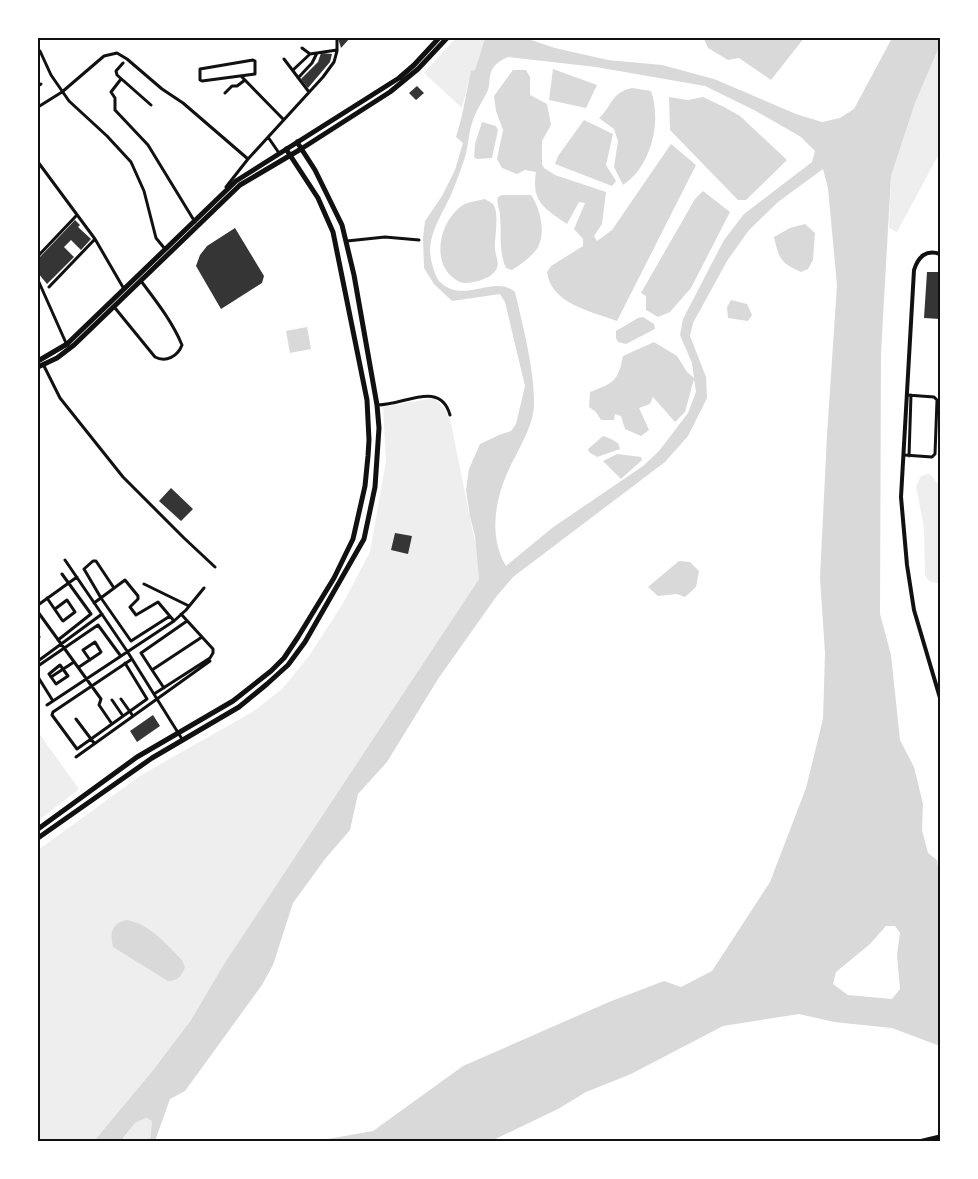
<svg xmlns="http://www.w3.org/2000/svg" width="978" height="1179" viewBox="0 0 978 1179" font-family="Cabin,sans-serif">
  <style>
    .green { fill: #eee }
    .water { fill: #d9d9d9; fill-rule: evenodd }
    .building { fill: #353535 }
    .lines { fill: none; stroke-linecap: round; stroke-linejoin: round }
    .minor { stroke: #111; stroke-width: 3 }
    .tertiary { stroke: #111; stroke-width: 4 }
    .primary { stroke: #111; stroke-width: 5 }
    .neatline { fill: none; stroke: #111; stroke-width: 2 }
  </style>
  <rect width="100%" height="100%" fill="#fff"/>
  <path class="green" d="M456,38h29l-10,32 -4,1 -9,37 -38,-35z
    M940,45v107l-43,80 -8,-4 2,-52 24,-73z
    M434,398l11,11 5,10 26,128 3,32 -255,385 -33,56 -37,49 -60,72h-56v-291l105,-76 111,-63 28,-22 27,-33 33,-51 28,-53 16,-91 -3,-54z
    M929,474l3,2 8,11v97l-11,-3 -4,-6 -1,-47 -8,-42 5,-10z
    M38,732l41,57 -41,32z
    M146,1118l6,3 -2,20 -29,1 14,-19z"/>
  <path class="water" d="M485,38h40l30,10 53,12 54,5 52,14 82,35 26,8 18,-4 14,-9 38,-71h48v7l-25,58 -24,73 -10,177 -1,261 11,41 9,85 14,27 9,37 -1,26 6,23 9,7 3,20v166l-48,-18 -58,-6 -35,-8 -76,12 -92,48 -45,18 -28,17 -67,32h-175l57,-10 90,-65 146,-64 55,-21 17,6 31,-16 58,-89 36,-94 17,-69 2,-66 -5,-75 7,-143 10,-150 -9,-97 -5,-19 -45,33 -29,28 -22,31 -34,62 -3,13 16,41 1,21 -19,38 -23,26 -152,115 -17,20 -58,82 -51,83 -29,32 -8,36 -25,29 -32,44 -20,62 -11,20 -77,106 -15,8 -15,42h-5l2,-20 -6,-3 -11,5 -14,18h-27l60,-72 37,-49 33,-56 255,-385 -4,-43 -5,-20 -4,-26 3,-21 11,-25 19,-9 12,-4 5,-7 9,-38 -20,-84 -5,-8 -48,7 -18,-17 -10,-16 -1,-30 2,-17 17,-25 13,-26 8,-27 -7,-6c7,-21 10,-44 15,-66l4,-1zM508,57l88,10 109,19 49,24 47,27 14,14 -3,11 -68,52 -20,26 -41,79 -3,16 12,28 2,15 -7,-6 -10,-16 -23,-14 -31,14c-5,26 -10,27 -33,36l-1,15 7,5 5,8h13l1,-6 6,2 4,13 16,7 8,-6 -10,-22 11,-4 3,-7 22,25 10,-10 9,-33 2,13 -8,21 -29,38 -16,15 -91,62 -46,38c-20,-34 -9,-76 9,-109 8,-16 18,-33 19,-51 1,-34 -11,-80 -19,-114 -21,-18 -50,12 -74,-9 -7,-6 -11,-25 -11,-34 1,-19 12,-35 20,-52 5,-11 9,-23 13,-34 5,-12 5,-27 9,-40 4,-13 11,-22 16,-33 2,-6 1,-13 3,-18 3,-8 10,-12 17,-15zM886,926h9l5,7 -3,22 3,34 -8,10 -44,-4 -15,-11 3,-12 34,-28z
    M706,38h98l-33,42 -32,-22 -11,2 -20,-12 -4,-9z
    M553,69l44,16 -11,23 -37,-8z
    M513,70h13l4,7v18l17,9 4,21 -9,16v23l2,4 11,7 51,17 -4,32 -8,12 3,5 15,-11 59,-86 25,21 -79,156c-26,-10 -66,-17 -70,-49l4,-6 32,-20v-7l-9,-10 11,-26 -6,-1 -12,22c-21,-15 -36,-21 -31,-52l-11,-2 -8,4 -15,-6 -5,-9 6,-29 -7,-19 -2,-15z
    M632,88l19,3c11,31 0,76 -28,94l-9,-18 4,-26 -4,-12 -15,-11c13,-11 11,-25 33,-30z
    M669,97l19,3 15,-3 21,10 16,9 47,44 -41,40h-8l-68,-70z
    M584,120l29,14 -7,31 10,16 -4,5 -57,-22 3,-8z
    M482,122l14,4 2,4 -6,28 -15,1 -3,-2 1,-13z
    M703,191l27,21 -39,76 -21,24 -12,5 -12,-7v-14l-5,-3 54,-94z
    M502,195h29c9,13 15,37 7,52 -6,10 -17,17 -26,23l-6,-2c-8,-18 -4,-34 -6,-52 0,-8 -4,-12 -2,-19z
    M485,199c2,2 6,3 8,5 7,9 1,35 2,46 1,6 4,12 2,18 -4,10 -22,15 -32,15 -6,0 -12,-5 -16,-9 -16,-18 -8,-51 10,-66 6,-6 17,-7 26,-9z
    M805,224l10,9 -2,27 -5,9 -7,3c-21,-9 -22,-14 -27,-35l16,-9z
    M731,300l16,4 5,11 -4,6 -20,-3 -1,-11z
    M643,317l11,7 1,5 -29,15 -8,-2 -2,-4v-7l22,-13z
    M307,327l4,22 -21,4 -4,-22z
    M603,436c7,2 17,6 17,13l-23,8 -8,-5 -1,-3z
    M617,454l24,3 1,3 -21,19 -18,-18z
    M679,561l11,1 9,9 -3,16 -11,10 -8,-3 -19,2 -10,-9z
    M127,920c23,4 39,24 55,40l3,7c-3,9 -8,14 -17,14l-55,-34c-3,-14 -2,-24 14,-27z"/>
  <path class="building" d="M338,38h12l-9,10z
    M321,53l11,1 -2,8 -22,26 -7,-9 17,-17z
    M417,86l7,7 -8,7 -7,-7z
    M75,220l5,5 -2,2 13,12 -10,11 -10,-10 -7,7 10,10 -27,27 -9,-11 2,-6 -2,-3v-5z
    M235,228l29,48 -2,7 -41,26 -25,-43 4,-11 7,-9z
    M927,272h13v47l-16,-1z
    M171,488l22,21 -12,12 -22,-20z
    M395,533l17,3 -4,18 -17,-4z
    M153,715l7,11 -23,16 -7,-11z"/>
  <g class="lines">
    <path class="minor" d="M302,48l8,6 27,-4
      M40,51l11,24 18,26 38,35 24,26 13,29 12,47 9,11
      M284,59l25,33
      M253,60l2,1v13l-53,7 -2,-1v-11z
      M123,63l-7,8 1,4 34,30
      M293,70l17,-16
      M241,76l42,43
      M298,78l14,-15 5,-10
      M121,79l-10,13 4,6v12l33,35 47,77
      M38,86l3,-2
      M225,93l7,-7h5l8,-6
      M38,107l24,-15 42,-36 13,-3 10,6 35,30 21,14 65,56
      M268,137l11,16
      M38,162l57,77 29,50
      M226,187l22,-28 75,-82 11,-15 3,-11v-13
      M347,241l38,-4 34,3
      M38,256l38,-40
      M38,280l28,63
      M49,287l46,-48
      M115,308l40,49c11,6 23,-1 27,-12 -10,-24 -26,-44 -41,-64
      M43,364l17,34 63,79 61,61 31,29
      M377,405c26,1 63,-26 73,10
      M904,455l28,2 3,-3 2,-54 -3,-3 -27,-2
      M909,456l2,-61
      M65,560l62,91 55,88
      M144,584l45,22
      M114,588l-18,-27h-3l-9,8 17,29 30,43 39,-25
      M47,598l15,22 1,1 12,-9 -8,-12 -12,9
      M94,603l31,-23 13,16v3l-8,8 6,8 22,-13 16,19
      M38,605l39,-28
      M38,612l63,87 -2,6 13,19 35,-25 -22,-36
      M38,634l1,3 -1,2
      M58,640l33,-26 -29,-40
      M38,661l64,-47
      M60,665l8,11 -12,8 -7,-10z
      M38,666l60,-41 22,30
      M79,667l21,-14 1,-1 -6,-10 -12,8 7,10
      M152,670l-11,-17 46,-32
      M38,677l15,24
      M51,677l23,-15
      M164,688l-12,-18 50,-33
      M154,694l56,-36 3,-5v-4l-32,-35
      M121,699l12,17
      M112,700l11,16
      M47,705l127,-84 12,-11 18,-22
      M76,719l18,24
      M112,724l-35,25 -25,-34 1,-3 79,-53
      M76,757l134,-96"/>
    <path class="tertiary" d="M940,254c-14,-5 -22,3 -26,16l-13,227 6,68 7,45 26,88"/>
    <path class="primary" d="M38,361l29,-17 169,-163 163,-103 15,-13 25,-27
      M38,367l19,-9 17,-13 166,-160 61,-36 89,-57 28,-23 29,-31
      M38,829l99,-72 96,-56 38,-30 13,-13 14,-21 36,-59 19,-39 12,-53 3,-30 1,-16 -2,-40 -34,-168 -15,-34 -32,-49
      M38,838l114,-80 87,-51 28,-23 21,-19 17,-23 59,-103 11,-52 4,-59 -2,-23 -23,-130 -12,-50 -27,-55 -18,-28
      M919,1142l21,-5"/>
  </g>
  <rect width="978" height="1179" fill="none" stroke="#ffffff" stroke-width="78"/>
  <rect x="39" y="39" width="900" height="1101" class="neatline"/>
</svg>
